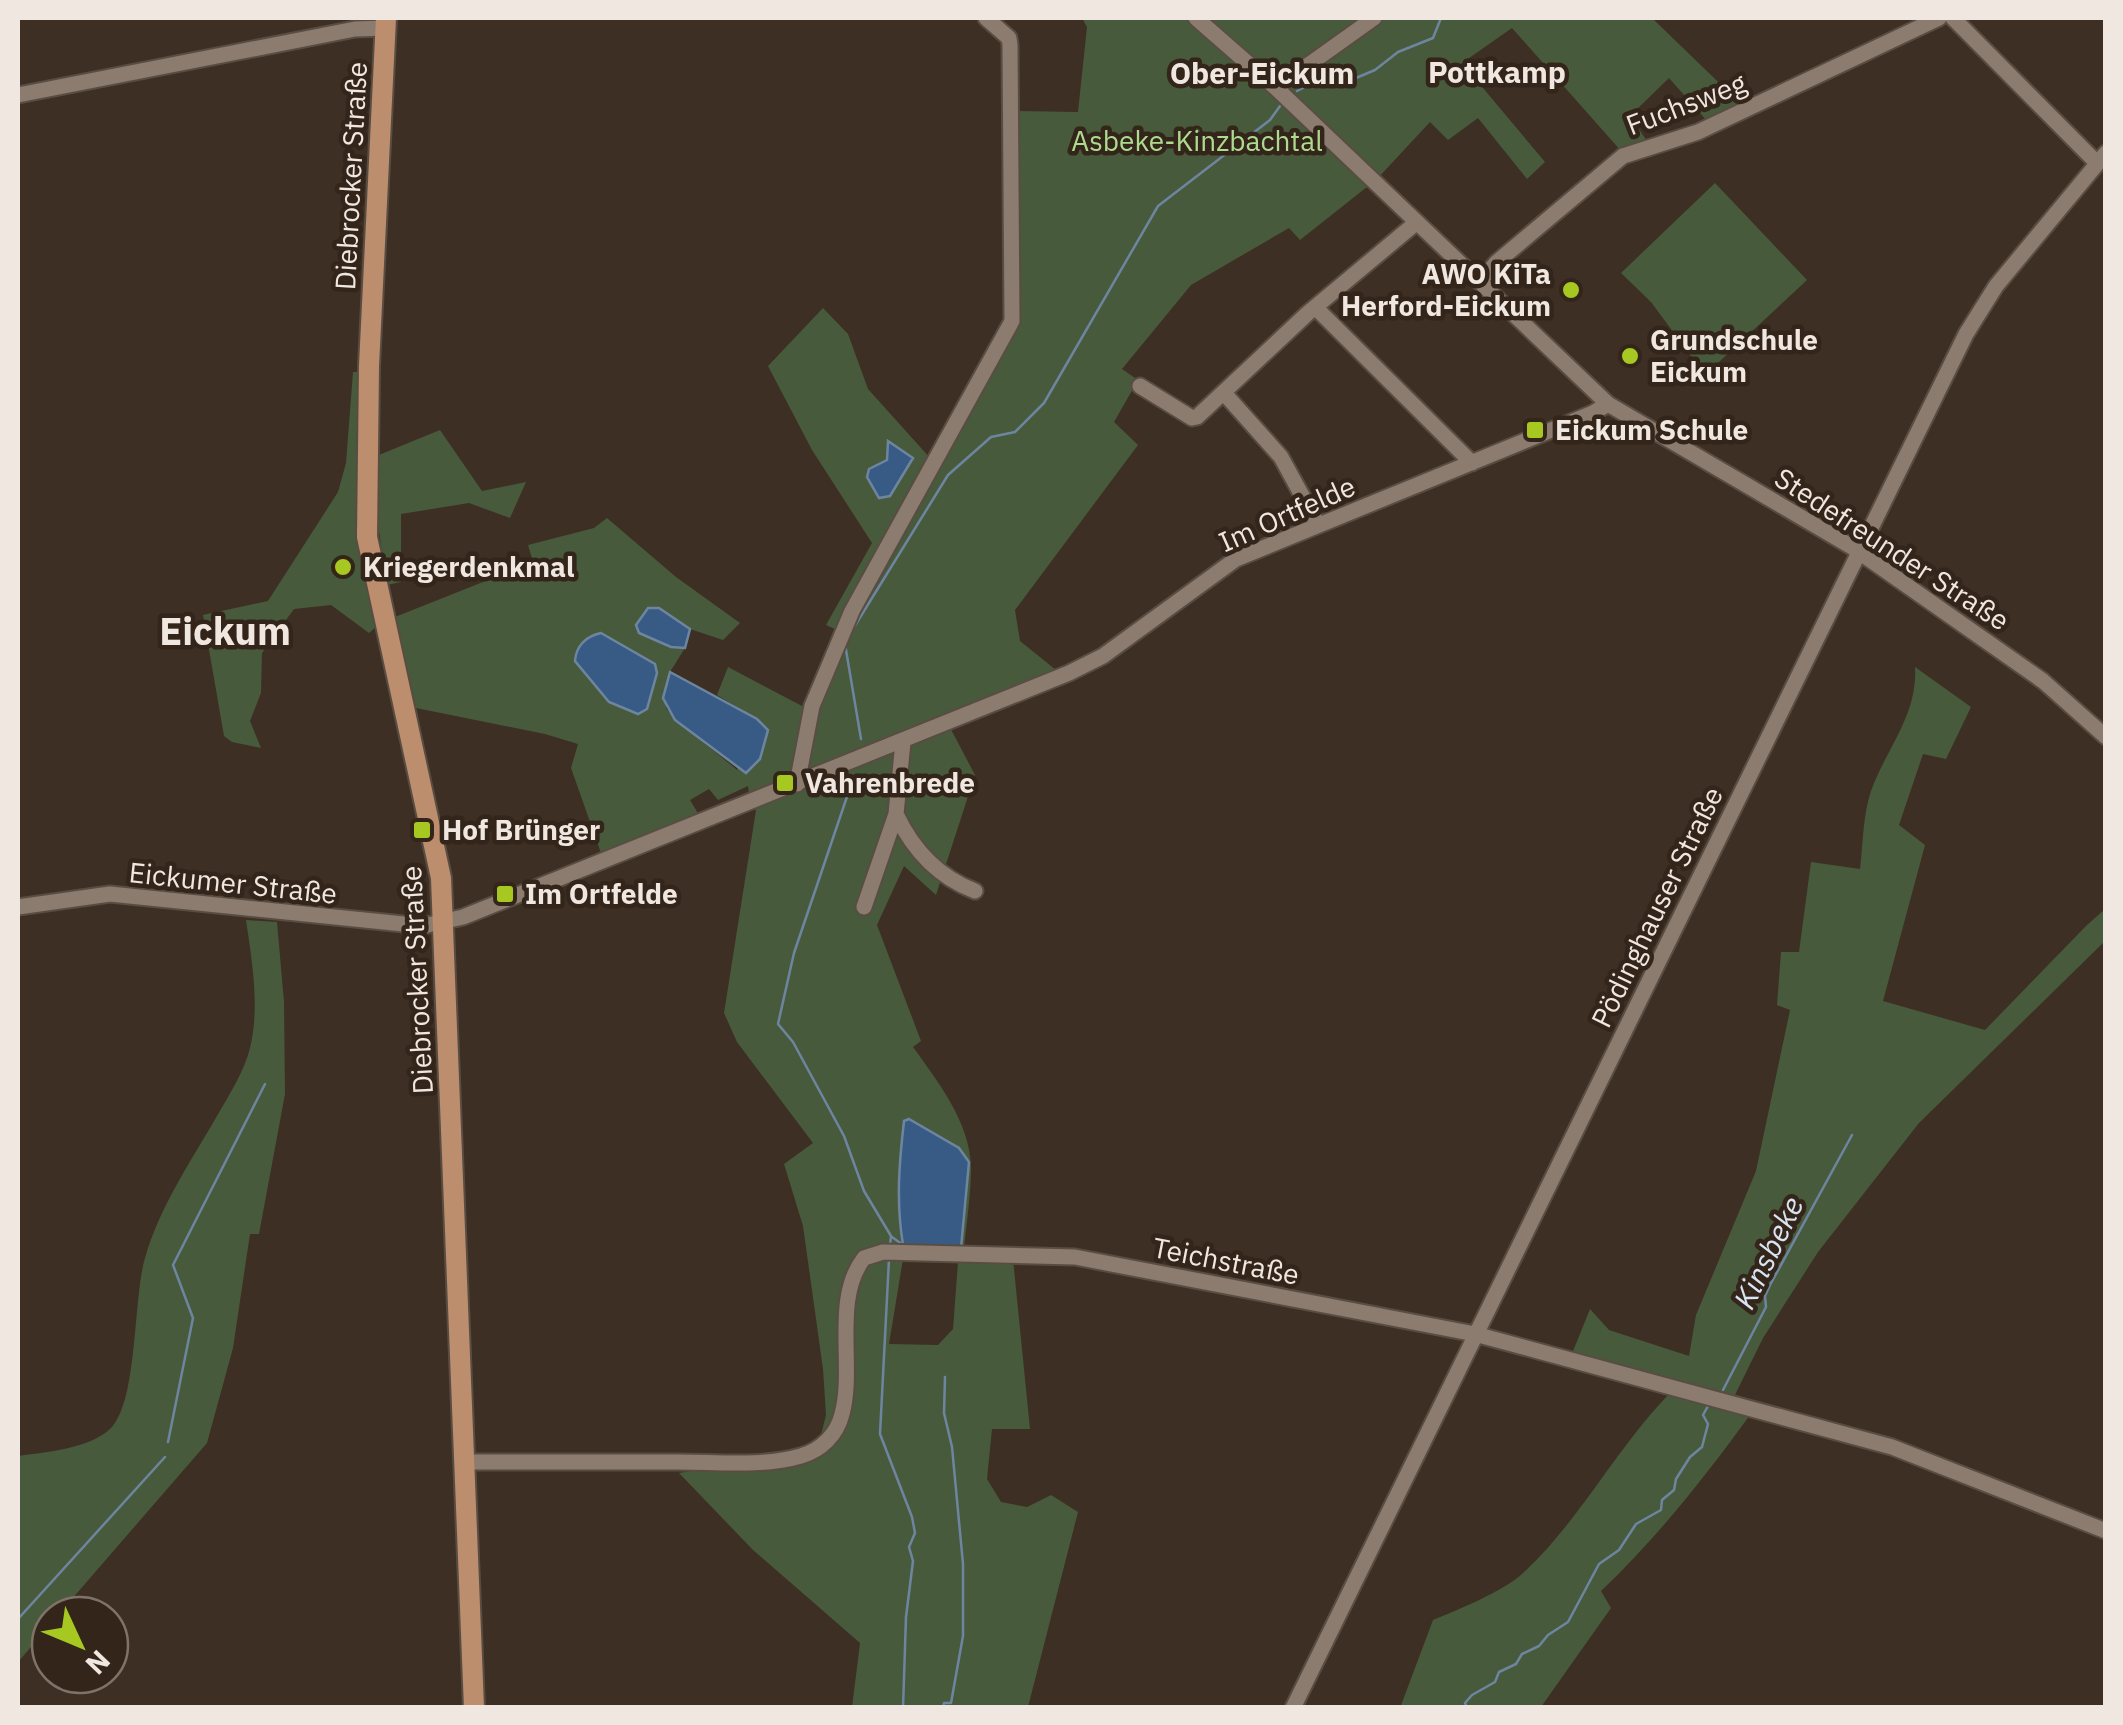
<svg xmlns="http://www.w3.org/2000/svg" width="2123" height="1725" viewBox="0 0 2123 1725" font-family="'IBM Plex Sans',sans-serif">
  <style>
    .green { fill: #485a3c; fill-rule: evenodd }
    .water { fill: #375b85; stroke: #6e85a0; stroke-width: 2.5 }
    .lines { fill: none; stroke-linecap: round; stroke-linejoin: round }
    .stream { stroke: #6e85a0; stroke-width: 2.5 }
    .minor-casing { stroke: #594d43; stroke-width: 19 }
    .major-casing { stroke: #594d43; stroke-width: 24 }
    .minor { stroke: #8c7c6f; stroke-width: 15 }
    .major { stroke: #bc8e6e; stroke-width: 20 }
    .poi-dot { fill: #a6c821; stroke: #33251a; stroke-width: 4 }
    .labels { text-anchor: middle; stroke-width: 9; stroke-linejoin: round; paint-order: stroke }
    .street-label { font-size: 28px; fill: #f0e7e0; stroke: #33251a }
    .park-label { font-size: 28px; fill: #aeda8f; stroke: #33251a }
    .poi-label { font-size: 28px; font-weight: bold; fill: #f0e7e0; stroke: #33251a; text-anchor: start }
    .neighbourhood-label { font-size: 30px; font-weight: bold; fill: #f0e7e0; stroke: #33251a }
    .water-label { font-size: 30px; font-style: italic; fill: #d9e4f2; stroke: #33251a }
    .district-label { font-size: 38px; font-weight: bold; fill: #f0e7e0; stroke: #33251a }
  </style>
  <rect width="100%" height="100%" fill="#3d2f23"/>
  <path class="green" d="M1082,18h570l90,87 -34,17 -39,-44 -39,38 19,28 -27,8 -110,-124 -50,35 83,99 -18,17 -49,-61 -30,22 -18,-18 -53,57 -77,61 -11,-12 -98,57 -69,84 16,11 -24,42 24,23 -123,165 5,31 36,29 -111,48 30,57 -39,120 -32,-29 -27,59 44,116 -8,6c25,35 57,75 58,120 0,26 -4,54 -7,80l48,2 18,180h-38l-5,50 14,23 26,5 24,-12 27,17 -50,195h-176l8,-64 -107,-93 -74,-77 121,-20 20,-14 6,-24 -3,-46 -20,-143 -19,-62 29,-21 -76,-101 -13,-29 32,-203h-5l-3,-24 -30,14 -9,-11 -19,11 9,15 -98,38 -30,-85 7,-24 -33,-10 -129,-26 -21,-91 138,-55 -5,-17 66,-17 13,-10 69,59 64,46 -17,17 -33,-11 -31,-21 -20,25 32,14 14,1 -15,24 -4,36c14,19 51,44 71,62l20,-51 -40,-24 11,-28 76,40 35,-76 -13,-6 46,-82 -60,-93 -44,-84 55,-58 25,26 20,55 63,70 75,-141 -2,-37 7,-6 2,-164 65,1 9,-85zM903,1259l55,3 -5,67 -15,16 -49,-1z
    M1715,183l92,97 -102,95 -54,-73 -30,-29z
    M353,372h7l-4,78 1,89 19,88 -7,6 -38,-28 -37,4 -32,44 -1,40 -11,28 11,27 -29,-6 -8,-6 -21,-121 65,-14 70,-109 8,-29z
    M440,430l42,61 44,-9 -16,36 -41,-15 -68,11v68l-14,3 -11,-74 -2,-54z
    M1915,667l56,40 -25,52 -23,-5 -24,71 26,20 -42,156 102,29 101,-104 19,-17v32l-186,182 -101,129 -55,86 -31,63 23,7c-46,64 -96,128 -154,183l10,17 -70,99 -141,1 33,-88c25,-10 70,-29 89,-46 59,-54 95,-128 151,-184l-104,-29 21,-52 19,21 80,26 7,-41 60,-144 34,-161 -13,-5 4,-53h18l12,-90 49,7c3,-25 3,-55 11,-78 15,-42 47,-76 44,-124z
    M246,920l31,2 7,80 1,92 -26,140h-9l-17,114 -26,95 -149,172h-8v10l-32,37v-206c27,-4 72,-7 93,-28 27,-28 22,-130 34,-170 14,-50 46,-97 72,-142 12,-21 27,-44 33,-68 10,-41 2,-87 -4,-128z"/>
  <path class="water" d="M888,441l25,17 -23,38 -11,2 -12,-21 2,-8 18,-9z
    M648,608h11l31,21 -5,19 -14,-1 -32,-14 -3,-8z
    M601,633l54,31 2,9 -10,36 -9,5 -29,-12 -34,-41c1,-15 11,-25 26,-28z
    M670,672l87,47 11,11 -8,29 -14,14 -71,-53 -12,-22z
    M909,1119l50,29 10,14 -8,86 -58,-3c-7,-43 -4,-81 1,-124z"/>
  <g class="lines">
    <path class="stream" d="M1297,91l18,-9 29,1 31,-13 23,-18 35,-14 8,-20
      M851,632l97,-157 43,-38 24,-5 29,-29 114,-197 112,-86 10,-14
      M845,644l16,95
      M854,776l-60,177 -16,71 15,18 51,94 20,55 27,45 -1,10
      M892,1237l11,8
      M889,1259l-9,175 32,83 3,16 -6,14 4,14 -7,56 -3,91
      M1723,1390l43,-83 -1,-11 5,-11 82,-150
      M168,1442l25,-124 -20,-53 92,-181
      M18,1619l147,-162
      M943,1708l1,-5h7l12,-67v-72l-11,-117 -8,-34 1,-36
      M1467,1708l-2,-5 7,-8 23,-13 4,-10 17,-8 6,-10 17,-8 9,-11 20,-13 31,-58 20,-14 17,-26 25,-14 1,-10 12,-10 2,-11 14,-22 12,-10 6,-23 -5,-9 5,-9"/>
    <g class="minor-casing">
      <path id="minor" d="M1196,18l80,70 332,316 244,143 191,134 63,56
        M1953,18l144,145
        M1276,88l98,-70
        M18,95l337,-66 31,-1
        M1480,281l17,-19 126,-106 75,-24 241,-114
        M1315,307l157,156
        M1140,386l52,32 5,-1 111,-104 109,-91
        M1224,393l57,64 37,68
        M797,784l15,-78 40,-95 160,-290 -2,-276 -1,-7 -23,-20
        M896,814c17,36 42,63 79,77
        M18,907l92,-13 313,32 40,-9 606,-244 34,-17 133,-97 357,-146 15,-9
        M864,907l32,-93 7,-72
        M465,1462c71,0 142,0 214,0 39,0 84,5 122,-6 20,-6 36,-21 41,-42 13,-47 -10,-115 22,-156l19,-6 192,5 400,77 417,113 214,84
        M1293,1708l673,-1374 30,-48 110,-133"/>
    </g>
    <g class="major-casing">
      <path id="major" d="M386,18l-17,348 -2,171 74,341 33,830"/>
    </g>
    <use href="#minor" class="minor"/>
    <use href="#major" class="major"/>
  </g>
  <g class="poi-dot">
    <circle cx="1571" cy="290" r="10"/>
    <circle cx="1630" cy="356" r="10"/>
    <rect x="1525" y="420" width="20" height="20" rx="5"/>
    <circle cx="343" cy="567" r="10"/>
    <rect x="775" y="773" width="20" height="20" rx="5"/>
    <rect x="412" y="820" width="20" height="20" rx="5"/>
    <rect x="495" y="884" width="20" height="20" rx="5"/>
  </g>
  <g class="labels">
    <g class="street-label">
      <text transform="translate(1686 104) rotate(-21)" y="10">Fuchsweg</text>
      <text transform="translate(351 176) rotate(-87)" y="10">Diebrocker Straße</text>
      <text transform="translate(1287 514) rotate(-24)" y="10">Im Ortfelde</text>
      <text transform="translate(1892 549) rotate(33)" y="10">Stedefreunder Straße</text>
      <text transform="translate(233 883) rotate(6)" y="10">Eickumer Straße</text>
      <text transform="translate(1657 907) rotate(-64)" y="10">Pödinghauser Straße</text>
      <text transform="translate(417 980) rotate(-93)" y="10">Diebrocker Straße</text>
      <text transform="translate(1226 1261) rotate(11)" y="10">Teichstraße</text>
    </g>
    <g class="park-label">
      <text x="1197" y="151">Asbeke-Kinzbachtal</text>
    </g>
    <g class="poi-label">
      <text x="1551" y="284" text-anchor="end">AWO KiTa<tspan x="1551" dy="32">Herford-Eickum</tspan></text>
      <text x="1650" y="350">Grundschule<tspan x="1650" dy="32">Eickum</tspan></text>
      <text x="1555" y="440">Eickum Schule</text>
      <text x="363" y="577">Kriegerdenkmal</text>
      <text x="805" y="793">Vahrenbrede</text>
      <text x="442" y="840">Hof Brünger</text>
      <text x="525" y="904">Im Ortfelde</text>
    </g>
    <g class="neighbourhood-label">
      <text x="1497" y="83">Pottkamp</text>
      <text x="1262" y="84">Ober-Eickum</text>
    </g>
    <g class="water-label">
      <text transform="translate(1769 1253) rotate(-64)" y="10">Kinsbeke</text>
    </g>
    <g class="district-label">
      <text x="225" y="645">Eickum</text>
    </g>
  </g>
  <rect width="2123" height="1725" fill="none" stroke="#f0e7e0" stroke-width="40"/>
  <g transform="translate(80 1645) rotate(134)"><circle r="48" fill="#33251a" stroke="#7f7369" stroke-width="2.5"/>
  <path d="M0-8L18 38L0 25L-18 38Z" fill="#a6c821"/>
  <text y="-15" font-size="28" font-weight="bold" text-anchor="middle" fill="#f0e7e0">N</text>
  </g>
</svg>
